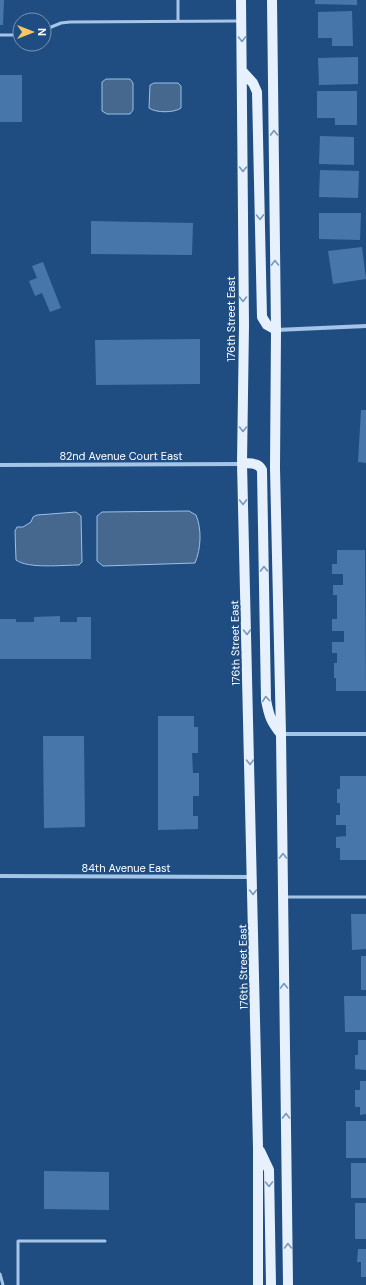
<svg xmlns="http://www.w3.org/2000/svg" width="366" height="1285" viewBox="0 0 366 1285" font-family="'DM Sans',sans-serif">
  <style>
    .water { fill: #47688e; stroke: #98c1ea }
    .building { fill: #4777aa }
    .lines { fill: none; stroke-linecap: round; stroke-linejoin: round }
    .lane { stroke: #a4c5e8; stroke-width: 3 }
    .street { stroke: #a4c5e8; stroke-width: 4 }
    .primary { stroke: #e7f1fe; stroke-width: 10 }
    .oneway { stroke: #7997b9 }
    .labels { text-anchor: middle; stroke-width: 4; stroke-linejoin: round; paint-order: stroke }
    .street-label { font-size: 11px; fill: #fff; stroke: #1f4d81 }
  </style>
  <rect width="100%" height="100%" fill="#1f4d81"/>
  <path class="water" d="M106,79h24l3,4v27l-3,4h-23l-5,-3v-29z
    M154,83h24l3,3v22c-7,5 -25,5 -32,0l1,-23z
    M189,511l7,4c6,14 5,34 -1,48l-92,3 -6,-5v-45l5,-4z
    M76,512l5,4 1,46 -3,3c-16,0 -51,4 -63,-5l-1,-29 2,-4h6l8,-5 2,-5 4,-2z"/>
  <path class="building" d="M0,0h4l-1,25h-3z
    M315,0h42v5l-42,-1z
    M352,11l1,35h-21v-8h-14v-26z
    M358,57v27l-39,1 -1,-27z
    M0,75h22v47h-22z
    M317,91h40v34h-22v-7h-18z
    M320,136l34,1v28l-35,-1z
    M320,170l39,1 -1,27 -39,-1z
    M319,213h42l-1,27 -41,-1z
    M91,221l102,2 -1,32 -101,-1z
    M362,247l4,32 -33,5 -5,-33z
    M43,262l18,46 -11,4 -8,-19 -7,3 -6,-15 8,-3 -5,-12z
    M200,339v45l-104,1 -1,-45z
    M361,410h5v53l-8,-1z
    M337,550h28l1,141h-30v-13h-2v-15h3v-10h-5v-11h12v-11h-12v-12h5v-24h-4v-10h10v-11h-11v-10h5z
    M60,616v6h17v-5h14v42h-91v-40h16v3h18v-5z
    M158,716h36v11h4v26h-6l1,20h6v23h-6v20h5v13l-40,1z
    M43,736h41l1,91 -41,1z
    M340,776h26v84h-26v-12h-4v-11l10,-1v-11h-10v-10h4v-12h-3v-14h3z
    M351,914h15v35l-14,1z
    M361,956h5v34h-5z
    M344,996h22v36h-21z
    M358,1040h8v30l-11,-1v-14h3z
    M360,1081h6v33l-6,1v-8h-5v-17h5z
    M346,1121h20v37h-20z
    M351,1163h15v35h-15z
    M44,1171l65,1v38l-65,-1z
    M355,1203h11v36h-11z
    M358,1249h8v28h-5v-15h-4z"/>
  <g class="lines">
    <path class="lane" d="M178,0v21
      M44,30l17,-7 9,-1 169,-1
      M0,35h20
      M285,897h81
      M0,1274l3,11
      M18,1285v-44h87"/>
    <path class="street" d="M276,330l90,-4
      M0,465l242,-1
      M281,734h85
      M0,876l250,1"/>
    <path class="primary" d="M241,0l3,325 -2,138 16,685v137
      M272,0l4,330 -1,138 6,266 7,551
      M242,71l11,12 4,9 5,225 5,8 9,5
      M242,463c9,1 16,-1 20,7l4,230c3,16 5,22 15,34
      M260,1151l9,19 2,115"/>
  </g>
  <defs><path id="oneway-chevron" d="M-2-3.5L2.5 0L-2 3.5" fill="none" stroke-width="1.6" stroke-linecap="round" stroke-linejoin="round"/></defs>
  <g class="oneway">
    <use href="#oneway-chevron" transform="translate(242 39) rotate(89)"/>
    <use href="#oneway-chevron" transform="translate(274 133) rotate(-91)"/>
    <use href="#oneway-chevron" transform="translate(243 169) rotate(90)"/>
    <use href="#oneway-chevron" transform="translate(260 217) rotate(89)"/>
    <use href="#oneway-chevron" transform="translate(275 263) rotate(-91)"/>
    <use href="#oneway-chevron" transform="translate(243 299) rotate(90)"/>
    <use href="#oneway-chevron" transform="translate(243 429) rotate(90)"/>
    <use href="#oneway-chevron" transform="translate(243 502) rotate(89)"/>
    <use href="#oneway-chevron" transform="translate(264 569) rotate(-91)"/>
    <use href="#oneway-chevron" transform="translate(247 632) rotate(89)"/>
    <use href="#oneway-chevron" transform="translate(266 699) rotate(-95)"/>
    <use href="#oneway-chevron" transform="translate(250 762) rotate(89)"/>
    <use href="#oneway-chevron" transform="translate(283 856) rotate(-90)"/>
    <use href="#oneway-chevron" transform="translate(253 892) rotate(89)"/>
    <use href="#oneway-chevron" transform="translate(284 986) rotate(-91)"/>
    <use href="#oneway-chevron" transform="translate(286 1116) rotate(-91)"/>
    <use href="#oneway-chevron" transform="translate(269 1184) rotate(89)"/>
    <use href="#oneway-chevron" transform="translate(288 1246) rotate(-91)"/>
  </g>
  <g class="labels">
    <g class="street-label">
      <text transform="translate(231 319) rotate(-90)" y="4">176th Street East</text>
      <text x="121" y="460">82nd Avenue Court East</text>
      <text transform="translate(235 643) rotate(-91)" y="4">176th Street East</text>
      <text x="126" y="872">84th Avenue East</text>
      <text transform="translate(243 967) rotate(-91)" y="4">176th Street East</text>
    </g>
  </g>
  <g transform="translate(32 32) rotate(90)"><circle r="19" fill="#1f4d81" stroke="#7994b3"/>
  <path d="M0-3L7 15L0 10L-7 15Z" fill="#f7c764"/>
  <text y="-6" font-size="11" font-weight="bold" text-anchor="middle" fill="#ffffff">N</text>
  </g>
</svg>
